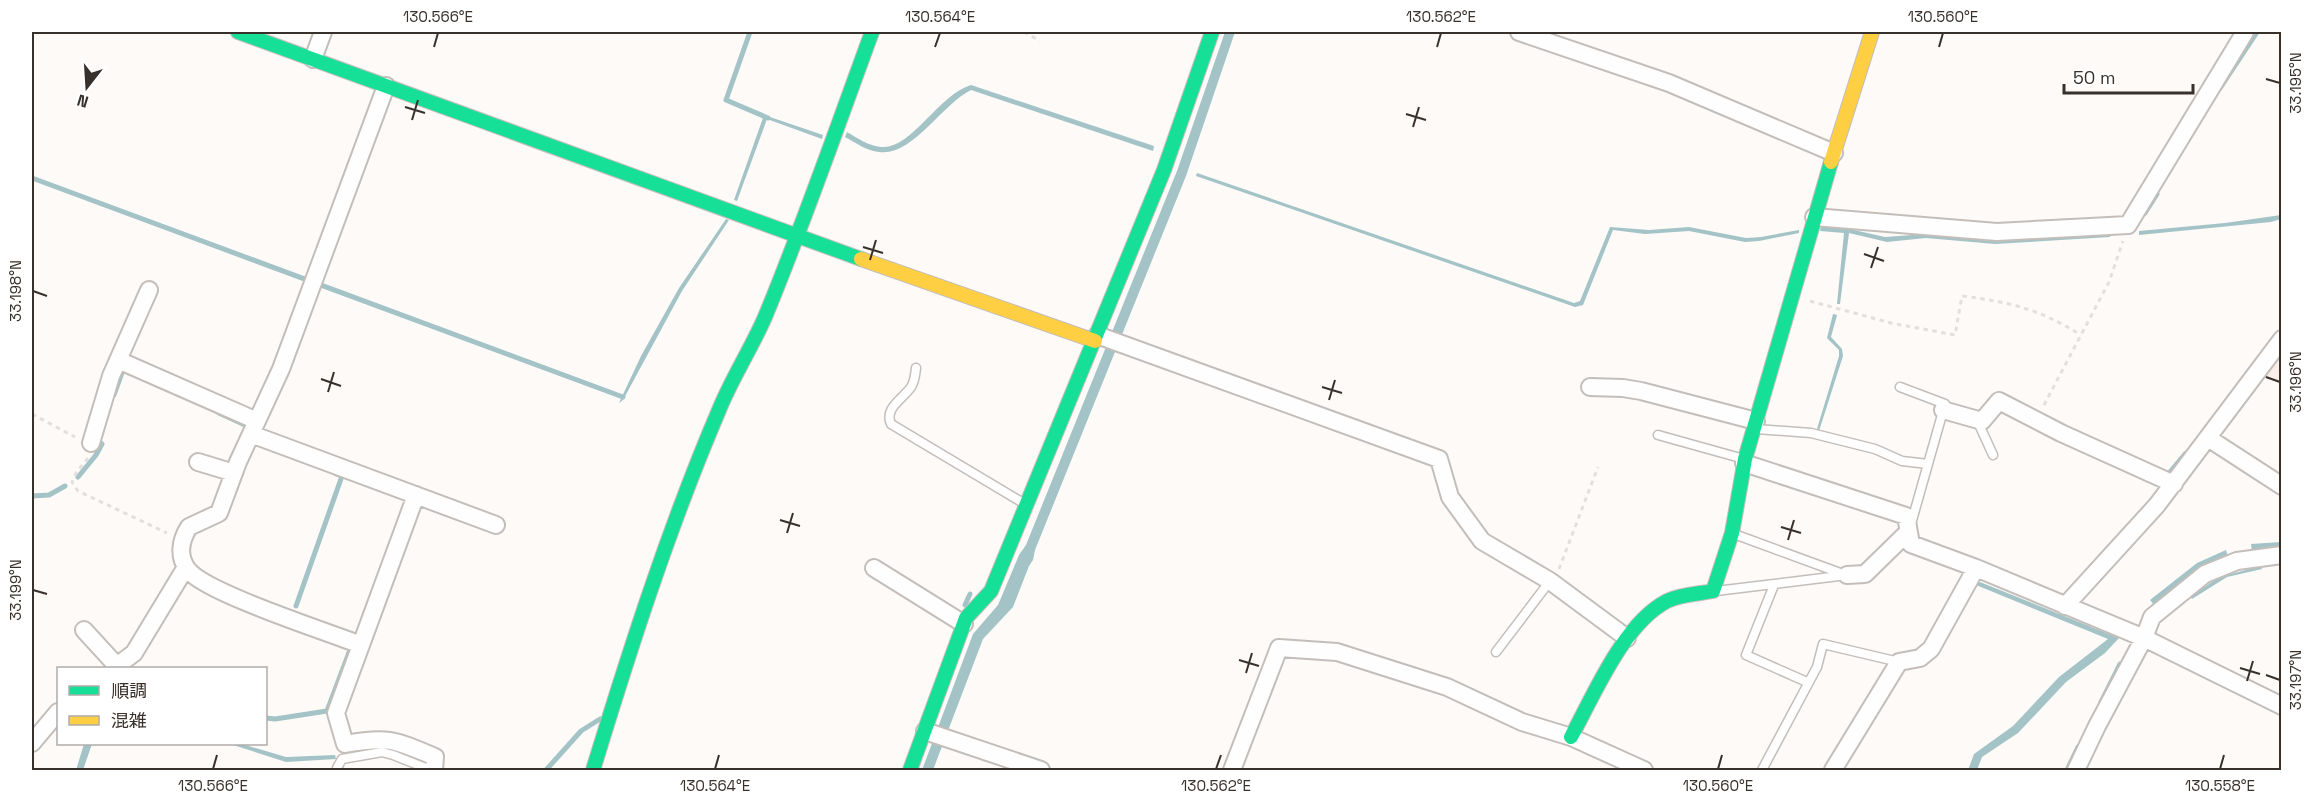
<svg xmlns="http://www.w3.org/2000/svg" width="2313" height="802" viewBox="0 0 2313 802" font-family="'Space Grotesk','Noto Sans JP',sans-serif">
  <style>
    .built { fill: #faefe8 }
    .water { fill: #a3c3c6 }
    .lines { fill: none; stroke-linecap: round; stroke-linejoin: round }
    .stream { stroke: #a3c3c6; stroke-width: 5 }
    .lane-casing { stroke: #c3beba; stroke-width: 11 }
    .street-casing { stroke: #c3beba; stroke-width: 20 }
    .fast-casing { stroke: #c3beba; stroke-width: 16 }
    .slow-casing { stroke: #c3beba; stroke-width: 16 }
    .path { stroke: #e2e0df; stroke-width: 3; stroke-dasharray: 4.5 4.5; stroke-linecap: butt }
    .lane { stroke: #fffefe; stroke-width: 8 }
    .street { stroke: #fffefe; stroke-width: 16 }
    .fast { stroke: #16e098; stroke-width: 14 }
    .slow { stroke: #ffcf43; stroke-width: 14 }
    .ticks { fill: none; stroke: #38302b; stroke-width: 2 }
    .neatline { fill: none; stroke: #38302b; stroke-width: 2 }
    .ticks-label { font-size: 15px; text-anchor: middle; fill: #38302b }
  </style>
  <rect width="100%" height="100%" fill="#fdfaf8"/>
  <path class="built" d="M2281,350v35l-19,-10z"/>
  <path class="water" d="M1225,32h10l-49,144 -151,374 -2,10 -4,6 -16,41 -30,32 -50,131h-11l51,-136 25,-29 21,-50 7,-10 151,-374z
    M971,85l183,61 -1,5 -182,-61c-29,14 -59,67 -92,62 -12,-1 -23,-9 -34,-15l2,-5c10,6 22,14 34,15 30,3 58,-53 90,-62z
    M764,115l59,20 -1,4 -55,-20 -30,82 -3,-1z
    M1197,173l377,130 6,-2 30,-74 39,3 40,-3 57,11 15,-1 38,-7v3l-40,8 -14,1 -56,-11 -44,3 -32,-4 -30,75 -8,2 -379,-131z
    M2281,215v4l-10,3 -132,13v-4l86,-8z
    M726,219l3,1 -47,71 -59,109 -4,3 22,-47 38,-68z
    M1821,226l24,2 40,9 41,-3 70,6 115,-7 -1,4 -115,7 -69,-6 -39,4 -38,-9 -9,71h-3l7,-71 -24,-2z
    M1833,314l4,1 -6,22 11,12 1,7 -24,75 -2,-2 22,-73v-6l-12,-12z
    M2281,542v7l-29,3 -1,-8z
    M2226,550l2,7 -74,48 -4,-5 47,-37z
    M2261,566l1,3 -35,8 -35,22 -2,-2 29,-20z
    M1980,582l139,56 -14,15 -39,29 -48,51 -36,24 -5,13h-9l6,-16 39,-28 46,-49 49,-38 -132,-54z
    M84,744h8l-9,26h-7z
    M230,744h12l44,13 49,-2 1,4 -50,3z"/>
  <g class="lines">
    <path class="stream" d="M750,32l-24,68 42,18
      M2220,88l37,-56
      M32,178l591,219
      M2145,213l12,-19
      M114,395l9,-25
      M219,413l26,12
      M2170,472l15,-18
      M78,477l18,-22 6,-11 -4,-3 1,-4
      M32,496l17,-1 16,-9
      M965,605l5,-11
      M296,606l46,-130 -6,-2
      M2101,702l19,-38
      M266,718l9,1 52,-8 23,-61
      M546,770l35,-39 19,-12
      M2067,770l11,-23"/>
    <g class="lane-casing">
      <path id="lane" d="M916,368c-1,7 -1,13 -5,19 -9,13 -27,21 -20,37l134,80
        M1900,387l45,17 -34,120
        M1977,420l16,35
        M1756,429l55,4 64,16 27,12 26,3
        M1658,435l86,24
        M1734,534l109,40
        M1774,585l-28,70 61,27
        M1716,591l131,-16
        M1496,652l54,-71
        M337,768l5,-9 40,-7 11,3 38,15
        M1762,770l55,-103 6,-23 76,18"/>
    </g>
    <g class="street-casing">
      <path id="street" d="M1519,32l150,51 165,70
        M313,59l10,-27
        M1814,217l183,15 131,-7 117,-193
        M1097,335l342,124 11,38 32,44 68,40 77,57
        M118,360l139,61
        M1590,387l33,1 18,3 115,30
        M1943,410l39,11 17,-20 62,32 113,51
        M251,434l245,91
        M2208,438l74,48
        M91,443l20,-67 38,-86
        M198,462l36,11
        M1744,463l162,53 5,28 65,24 168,70 138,68
        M416,495l-80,218 9,31c43,-8 50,-4 90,13l-1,13
        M874,568l90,56
        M1847,575l18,-1 43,-42
        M2065,606l92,-101 125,-166
        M84,630l33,36
        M361,645c-33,-13 -155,-52 -173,-75 -10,-13 -8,-29 1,-43l30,-14 19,-51 43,-93 105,-283
        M114,668l20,-15 52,-86
        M925,731l116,39
        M32,743l26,-31
        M1232,770l47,-122 58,4 110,35 75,35 49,15 73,33
        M1833,770l66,-108 21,-4 11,-9 45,-81
        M2076,770l21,-44 47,-88 8,-21 53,-43 32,-13 45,-6"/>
    </g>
    <g class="fast-casing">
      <path id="fast" d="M238,32l623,227
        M1571,737c23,-42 52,-113 96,-136 14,-7 31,-7 46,-10l19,-58 13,-74 86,-297
        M593,770c37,-121 76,-243 126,-360 13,-32 32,-61 46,-93 39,-94 72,-190 107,-285
        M910,770l56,-152 25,-27 173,-421 48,-138"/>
    </g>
    <g class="slow-casing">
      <path id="slow" d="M1831,162l41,-130
        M861,259l234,82"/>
    </g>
    <path class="path" d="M1024,32l16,9
      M1810,301l81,22 64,12 7,-39c48,6 77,13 119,39
      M2044,405l65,-123 14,-41
      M32,414l43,23
      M88,458l-12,15 -4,9 6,9 89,42
      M1559,569l39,-102"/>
    <use href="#lane" class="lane"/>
    <use href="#street" class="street"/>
    <use href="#fast" class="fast"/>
    <use href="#slow" class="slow"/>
  </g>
  <path class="ticks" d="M434,47l4,-14M935,47l5,-14M1437,47l4,-14M1939,47l4,-14M2266,79l14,4M405,107l20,6M1406,114l20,6M412,120l6,-20M1413,127l6,-20M863,247l20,6M1864,254l20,7M870,260l6,-20M1871,268l7,-21M33,291l14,5M2266,377l14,5M321,379l20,7M1322,387l20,6M328,392l6,-20M1329,400l6,-20M780,520l20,6M1781,527l20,6M787,533l6,-20M1788,540l6,-20M33,590l14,4M1239,660l20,6M2240,668l20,6M1246,673l6,-20M2266,675l14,5M2247,681l6,-20M213,769l4,-14M715,769l4,-14M1216,769l5,-14M1718,769l4,-14M2220,769l4,-14"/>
  <rect width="2313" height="802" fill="none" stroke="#ffffff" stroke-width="66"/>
  <rect x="57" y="667" width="210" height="78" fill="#ffffff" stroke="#afacaa" stroke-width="1.5"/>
  <rect x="69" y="686" width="30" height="9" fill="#16e098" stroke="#afacaa" stroke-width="1.5"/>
  <text x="111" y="697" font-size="18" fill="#38302b">順調</text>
  <rect x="69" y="716" width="30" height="9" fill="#ffcf43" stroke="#afacaa" stroke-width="1.5"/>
  <text x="111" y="727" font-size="18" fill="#38302b">混雑</text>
  <g transform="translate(87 87) rotate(197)" stroke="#ffffff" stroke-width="4.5" paint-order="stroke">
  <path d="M0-4.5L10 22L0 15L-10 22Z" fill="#38302b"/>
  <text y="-9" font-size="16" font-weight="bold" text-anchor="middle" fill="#38302b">N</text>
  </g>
  <path d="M2064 84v9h129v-9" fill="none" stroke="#38302b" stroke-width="3"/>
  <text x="2073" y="84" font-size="18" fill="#38302b" stroke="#ffffff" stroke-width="4.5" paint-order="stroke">50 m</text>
  <rect x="33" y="33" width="2247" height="736" class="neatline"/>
  <g class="ticks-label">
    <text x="438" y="22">130.566°E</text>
    <text x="940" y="22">130.564°E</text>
    <text x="1441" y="22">130.562°E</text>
    <text x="1943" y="22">130.560°E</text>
    <text transform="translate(2296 83) rotate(-90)" y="5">33.195°N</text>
    <text transform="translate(16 291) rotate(-90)" y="5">33.198°N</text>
    <text transform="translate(2296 382) rotate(-90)" y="5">33.196°N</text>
    <text transform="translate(16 590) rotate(-90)" y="5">33.199°N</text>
    <text transform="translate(2296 680) rotate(-90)" y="5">33.197°N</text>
    <text x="213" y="791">130.566°E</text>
    <text x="715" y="791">130.564°E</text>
    <text x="1216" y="791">130.562°E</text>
    <text x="1718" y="791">130.560°E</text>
    <text x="2220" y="791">130.558°E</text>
  </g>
</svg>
